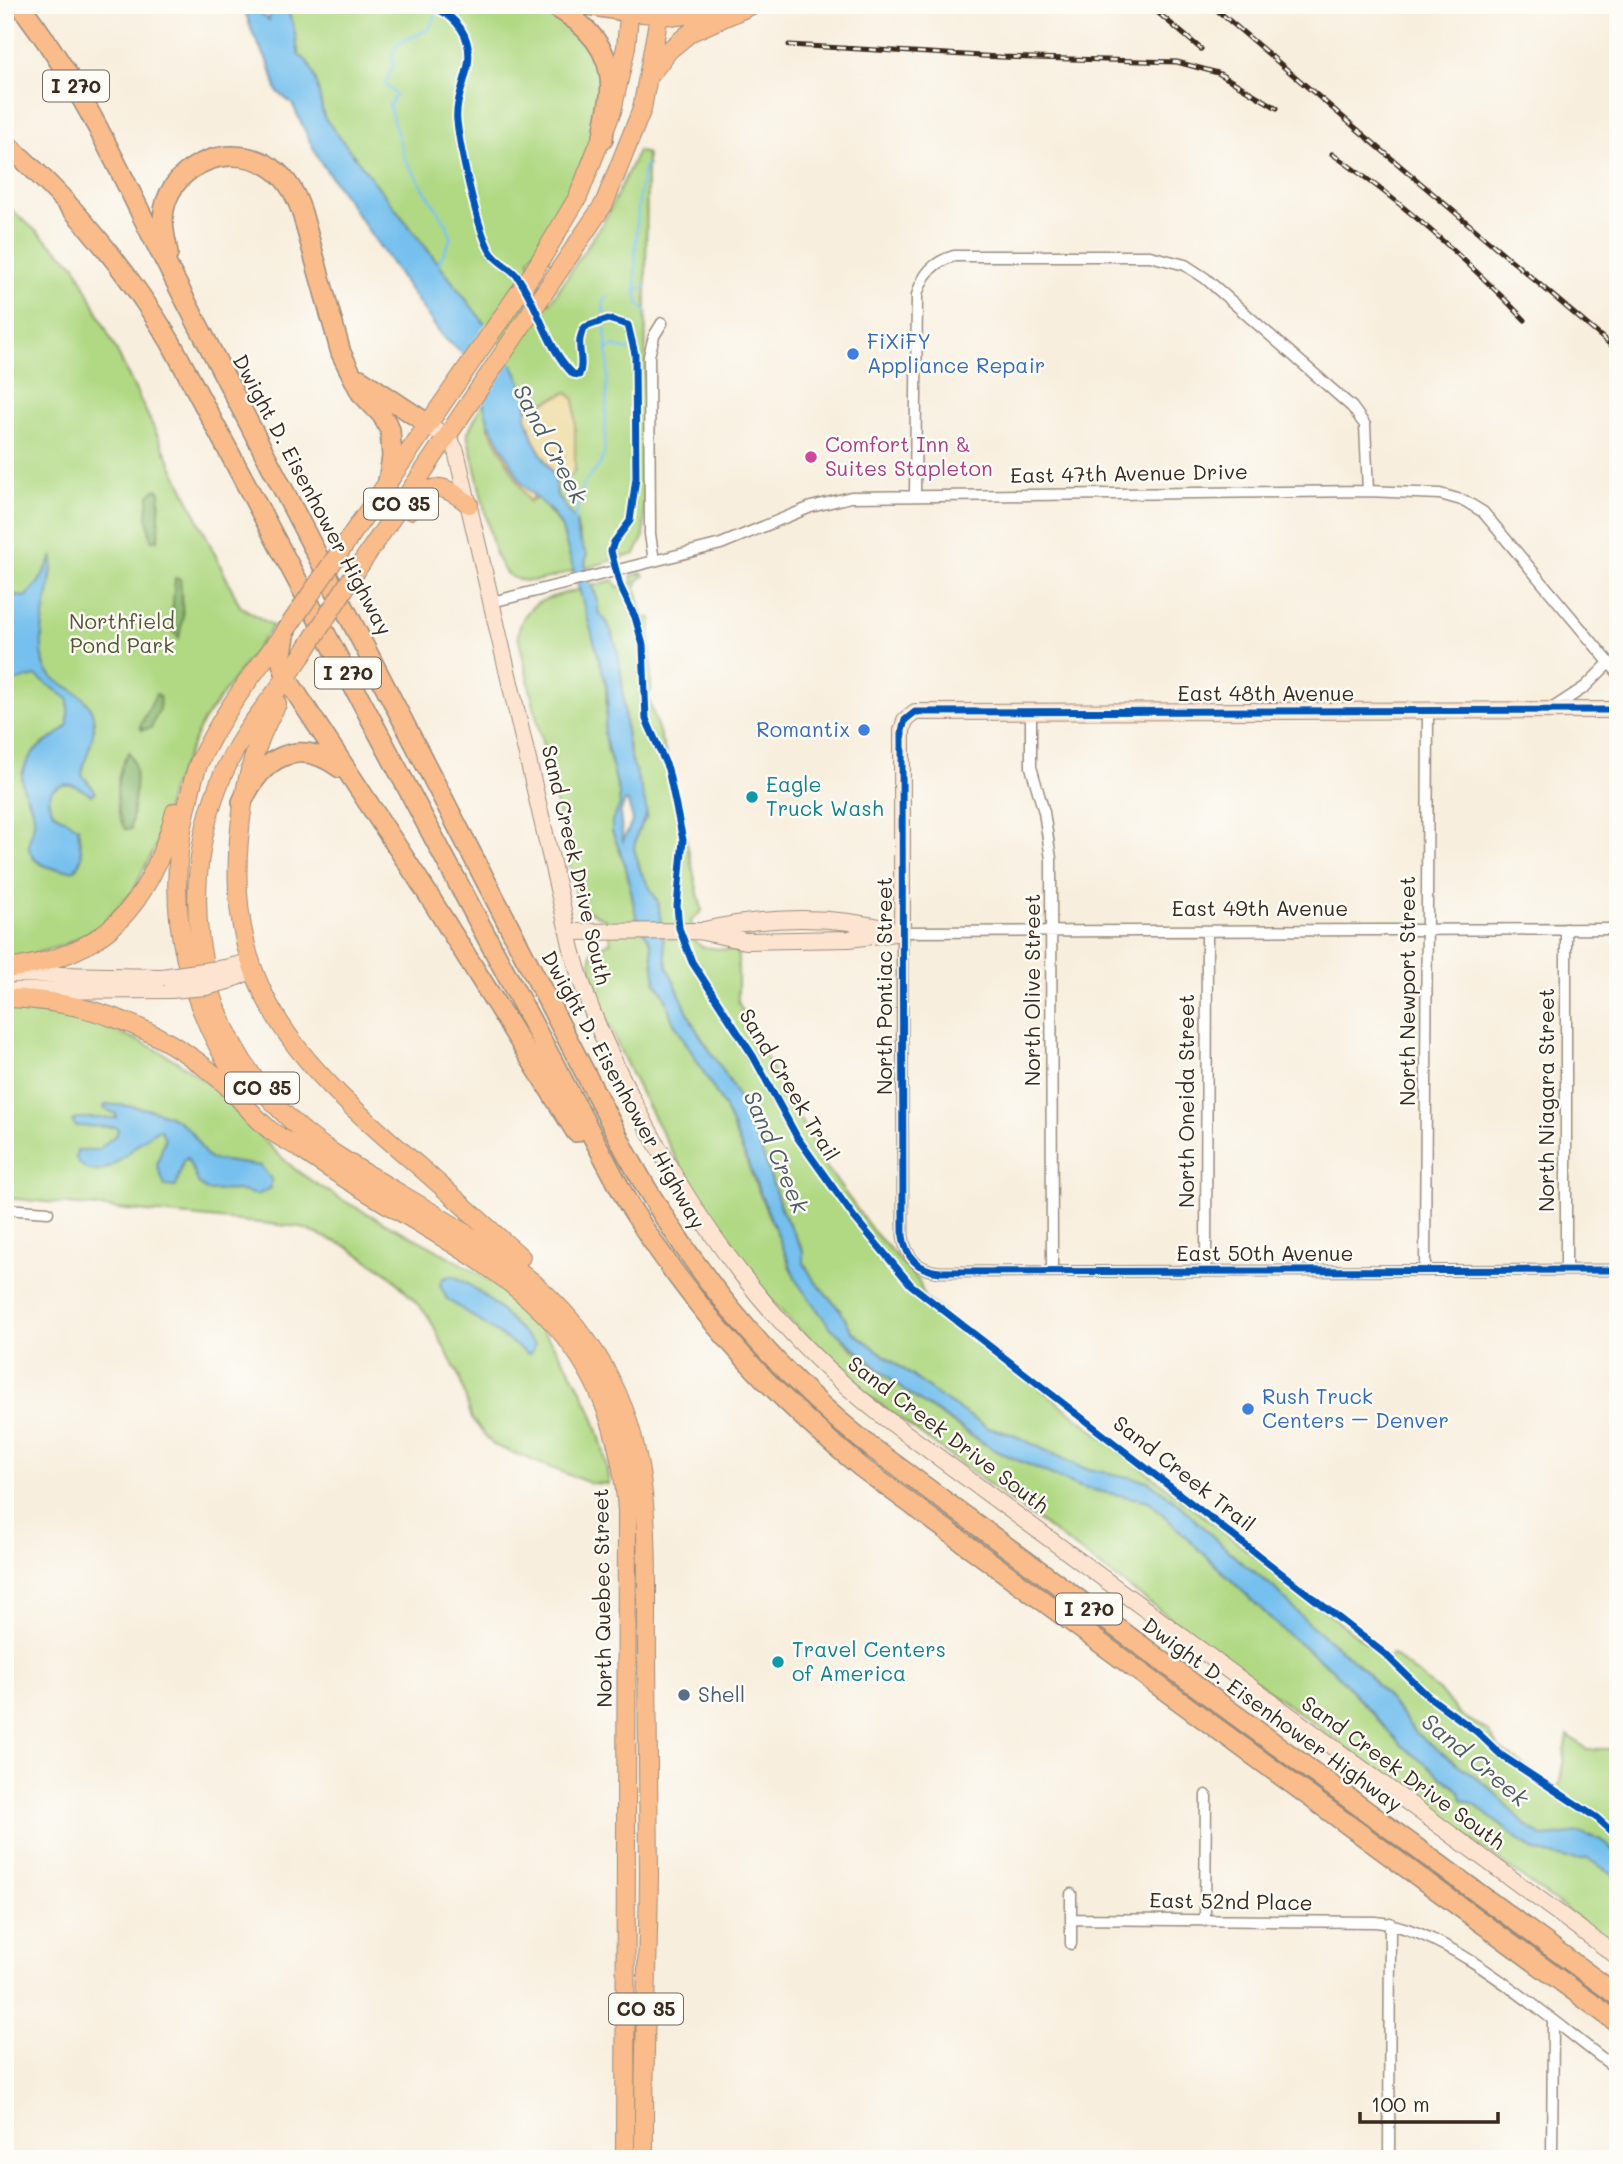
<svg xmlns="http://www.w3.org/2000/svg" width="1623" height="2164" viewBox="0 0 1623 2164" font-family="Mali,sans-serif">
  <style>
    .green { fill: #b1d984; stroke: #768251; stroke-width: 2 }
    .forest { fill: #8cb972; stroke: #647248; stroke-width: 2 }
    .sand { fill: #eeda9e; stroke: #94825e; stroke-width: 2 }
    .water { fill: #74c0ee; stroke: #587586; stroke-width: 2; fill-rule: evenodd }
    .pier { fill: #f8eedd }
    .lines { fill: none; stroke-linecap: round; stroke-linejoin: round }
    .stream { stroke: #74c0ee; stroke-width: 2.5 }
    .street-casing { stroke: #9a8c7e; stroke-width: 13 }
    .secondary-casing { stroke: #9a8c7e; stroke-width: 18 }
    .primary-casing { stroke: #9a8c7e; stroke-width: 20 }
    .highway-casing { stroke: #9a8c7e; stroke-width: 22 }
    .street { stroke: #fff; stroke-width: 10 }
    .secondary { stroke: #fde4d0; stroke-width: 16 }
    .primary { stroke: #f9bc8a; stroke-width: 18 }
    .highway { stroke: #f9bc8a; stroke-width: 19 }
    .rail-casing { stroke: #3b2a1e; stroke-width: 5 }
    .rail { stroke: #fdfcf7; stroke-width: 2.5; stroke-dasharray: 8; stroke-linecap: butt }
    .secondary-bridge-casing { stroke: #9a8c7e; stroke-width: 18; stroke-linecap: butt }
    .primary-bridge-casing { stroke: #9a8c7e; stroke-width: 20; stroke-linecap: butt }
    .secondary-bridge { stroke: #fde4d0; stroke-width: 16 }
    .primary-bridge { stroke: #f9bc8a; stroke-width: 18 }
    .cycleway-casing { stroke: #fdfcf7; stroke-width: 11 }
    .cycleway { stroke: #0057b8; stroke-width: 7 }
    .shop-dot { fill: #3f7fe0; stroke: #fdfcf7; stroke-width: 2.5 }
    .hotel-dot { fill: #d1479c; stroke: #fdfcf7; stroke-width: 2.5 }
    .culture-dot { fill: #0f9aa8; stroke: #fdfcf7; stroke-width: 2.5 }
    .service-dot { fill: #5c6f8a; stroke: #fdfcf7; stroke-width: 2.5 }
    .labels { text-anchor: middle; stroke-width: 5; stroke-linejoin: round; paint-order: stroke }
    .shield { fill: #fdfcf7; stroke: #75695f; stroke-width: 2 }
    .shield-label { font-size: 19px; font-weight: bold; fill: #3b2a1e }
    .shop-label { font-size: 21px; fill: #366cbe; stroke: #fdfcf7; text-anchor: start }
    .hotel-label { font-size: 21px; fill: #b23c85; stroke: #fdfcf7; text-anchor: start }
    .street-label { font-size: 21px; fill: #3b2a1e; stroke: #fdfcf7 }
    .park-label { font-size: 21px; fill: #585638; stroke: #fdfcf7 }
    .culture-label { font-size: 21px; fill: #0d838f; stroke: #fdfcf7; text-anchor: start }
    .service-label { font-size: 21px; fill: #4e5e75; stroke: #fdfcf7; text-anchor: start }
    .water-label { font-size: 23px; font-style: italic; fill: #4f5e67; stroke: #fdfcf7 }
  </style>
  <rect width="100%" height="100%" fill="#fdfcf7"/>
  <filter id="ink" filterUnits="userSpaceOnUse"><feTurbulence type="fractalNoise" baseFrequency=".0143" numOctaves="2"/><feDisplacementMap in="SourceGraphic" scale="14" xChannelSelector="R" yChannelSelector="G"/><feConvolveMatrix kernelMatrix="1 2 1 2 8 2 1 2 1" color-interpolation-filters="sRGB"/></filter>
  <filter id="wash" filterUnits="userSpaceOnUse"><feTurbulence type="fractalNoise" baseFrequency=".00686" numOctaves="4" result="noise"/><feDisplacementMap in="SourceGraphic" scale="28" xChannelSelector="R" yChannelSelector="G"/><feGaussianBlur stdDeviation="1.57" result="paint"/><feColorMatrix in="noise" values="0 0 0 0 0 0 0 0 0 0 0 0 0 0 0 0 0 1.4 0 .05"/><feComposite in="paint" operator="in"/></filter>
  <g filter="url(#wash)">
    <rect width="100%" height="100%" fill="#f8eedd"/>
    <path class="green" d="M284,5h254l50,34 16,36 -11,65 -31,68 -33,52 21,43 57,-87 31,-65 9,3 -3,382 -9,18 -49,14 -10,-47 -19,-26 -2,-18h13l7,-8v-61l-8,-16 -40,19c11,-41 -172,-245 -203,-294l-8,-35 -6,-14 -11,-11 -6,-34z
      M5,204l70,61 165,341 33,20 -70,95 -32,69 -14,54 -25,49 -32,34 -38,19 -54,15 -3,-2z
      M484,401l5,27 44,72 5,-2 23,28 14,44c-20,6 -49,19 -68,4 -5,-5 -8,-14 -12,-20l-28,-120z
      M642,573l2,3 -6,4 -2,8 7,30h8v73l-4,3 23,73 32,144 -11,10 4,21 8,5 35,4v51l41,80 48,86 46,63 46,50 5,17 463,361 5,-5 49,39 18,21 29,17 12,18 56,39 3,-1 9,-52 18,14h32v199l-764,-563c-38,-38 -76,-74 -109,-116 -34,-43 -167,-271 -153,-317l19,-10 -5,-22 -27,-14 -61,-271c5,-35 33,-38 63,-46l25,94 1,65 12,45 1,12 -8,26 14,36 11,53 14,23 5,40 9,13 7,23 53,89 44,109 13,23 8,28 14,24 45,54 54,44 77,52 103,46 66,13 137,132 47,37 68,75 59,46 2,9 14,6 43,34 9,-12 -37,-39 -76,-56 -51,-64 -56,-46 -36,-37 -36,-28 -62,-58 -26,-19 -65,-13 -72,-34 -23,-6 -48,-31 -88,-66 -12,-21 -27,-31 -10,-18v-11l-21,-39 -29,-85 -24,-46 -35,-54 -27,-60 -9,-64 -17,-30 -7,-23 3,-16 10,-16c-6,-24 -15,-49 -19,-74 -7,-34 -2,-107 -30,-130v-13l-6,-14 22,-6 3,7 17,-4 -3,-7z
      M5,1006c78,10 147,30 208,82 30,27 54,60 87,85 55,39 118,63 175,99 73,46 125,127 134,212l-19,-1 -97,-38 -21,-26 -13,-43 -32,-62 -38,-40 -43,-28 -46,-19 -293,-29z"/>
    <path class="forest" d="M157,489l3,3 -2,48h-7l-4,-24 2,-22z
      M175,578l5,1 3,37 -4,22 -8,-9z
      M156,694l4,2 -1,14 -8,18 -9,2 -2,-4z
      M129,752c13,21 3,53 2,77h-6c-12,-20 -10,-59 4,-77z"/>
    <path class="sand" d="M567,392l7,7 1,9v61l-4,7 -21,1 -21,25 -40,-74z"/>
    <path class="water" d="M243,5h16l2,9 8,6 1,-15h14l9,18 6,33c18,5 20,45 25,61l158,203 32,48 14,28 -2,20 8,25 21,36 2,18 19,26 1,13 10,22c-8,17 14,38 11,56 29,25 23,99 30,134 5,23 16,44 19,67l-10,20 -3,16 7,23 17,30 9,64 27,60 35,54 24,46 29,85 21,40v10l10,18 27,31 12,21 88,66 48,31 23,6 72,34 65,13 26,19 62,58 36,28 36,37 56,46 52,64 75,56 35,37 18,11 37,-4 9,3 11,4 17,15v22l-30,-18h-21l-35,-9 -56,-44 -14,-6 -2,-9 -59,-46 -68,-75 -47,-37 -137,-132 -66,-13 -87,-37 -93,-61 -73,-63 -33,-45 -72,-174 -53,-89 -7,-23 -9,-13 -5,-40 -14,-23 -11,-53 -14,-36v-10l8,-16 -1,-12 -15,-60 4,-32 -2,-18 -45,-157 -8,-13 -30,-28 -35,-64 -10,-41 -16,-27 -20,-17 -124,-178 -25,-53 -16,-14 -8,-27 -16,-30zM625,801l3,1 5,18 -10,21 -3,-27z
      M53,556c-1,36 -17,71 -9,107 5,26 47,22 50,59 1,19 -10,35 -12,53l14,17 -5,3c-15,-10 -22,-15 -39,-5l-4,10 5,12 25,15 4,30 -7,13c-15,1 -43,-3 -46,-22 -1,-11 7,-21 5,-33 -5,-20 -19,-29 -8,-51 12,-25 30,-22 42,-40v-25l-32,-23 -31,8v-101l10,12 10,2 14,-15z
      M105,1105c26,-1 67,5 85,26 8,9 11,20 20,28l51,7 10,13v9l-14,7 -20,-5 -30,1 -8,-7 -12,-26 -4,3 -7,26 -11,-1 -8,-21 8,-27 -5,-9c-26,9 -58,67 -84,30l1,-9h21l19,-16 1,-5 -3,-2 -39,-1 -4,-5 5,-3h39v-4l-12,-6z
      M451,1276c25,6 65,50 84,69l-3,7 -4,2 -81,-55 -7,-14 3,-7z"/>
    <path class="pier" d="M487,322l25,37 -31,47 -6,-25 -13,-22z"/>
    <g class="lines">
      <path class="stream" d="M436,15l-7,14 -30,14 -7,11 1,12 -8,18 11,11 -7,11 16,53 42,66 4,13 -14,28
        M634,290l13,-3
        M647,312l-9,-8c-5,-33 -2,-106 7,-138h3
        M604,313l-1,-13 6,-4
        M607,351l6,-5 16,4
        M574,522l10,-39 16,-18 4,-11 4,-93 -3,-33"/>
    </g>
  </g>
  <g filter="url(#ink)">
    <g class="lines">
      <g class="street-casing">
        <path id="street" d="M915,496l2,-201c6,-21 16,-33 37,-39h196l35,9 20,13 147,129 13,18 3,66
          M654,561l-4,-27 -1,-178 5,-20 8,-13
          M492,602l229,-58 90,-37 40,-10 517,-6 72,3 25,7 18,11 135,161
          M1553,708l32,-21 23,-23
          M1031,711v56l13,45 7,47 1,412
          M1618,929l-716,3 1,304c3,22 15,34 37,36l678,-2
          M5,1209l43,3
          M1566,1270v-341
          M1206,1271l1,-340
          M1425,1271l3,-559
          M1071,1894v50
          M1071,1919l304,3c76,6 180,102 243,148
          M1205,1921l1,-126
          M1389,2159l1,-236
          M1552,2159l1,-137"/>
      </g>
      <g class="secondary-casing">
        <path id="secondary" d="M428,424l22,16 6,11 116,498c14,56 38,106 64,157 62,121 138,225 245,309l737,542
          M704,930c64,-14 128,-16 192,1
          M568,932l130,-1 48,10 103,-2 53,-7
          M902,932v-201l3,-11 10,-8 703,-2
          M225,968l16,-4 11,1 -8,9 -16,7
          M5,974l157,3
          M15,991l156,-1"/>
      </g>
      <g class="primary-casing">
        <path id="primary" d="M630,12l48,4 45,-7
          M653,71l16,-21 22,-18 61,-27
          M410,510c22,-30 31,-27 59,-6
          M343,547l191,-276 44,-74 34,-86 14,-64 4,-42
          M356,571l248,-367 38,-95 19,-104
          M301,657c-26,39 -58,72 -77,115 -60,136 -18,299 109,381 112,73 240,120 291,257 29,78 22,166 23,248 1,72 2,144 2,216 -1,95 -6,190 -5,285
          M277,704c-25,43 -34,86 -38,135 -14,157 67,230 175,323 36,31 71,64 107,95
          M5,969c100,-11 145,-64 170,-157
          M5,998c79,2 153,28 213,80 19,15 33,37 52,52 10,8 22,13 32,20 153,108 309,139 325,361l-2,648
          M248,1095c-59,-83 -86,-183 -62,-284 4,-16 6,-31 12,-46 22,-50 56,-92 88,-135"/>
      </g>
      <g class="highway-casing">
        <path id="highway" d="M20,5c55,71 92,149 131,229l476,920c62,114 142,213 244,293l747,549
          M552,5c35,19 63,47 58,91 -2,15 -6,28 -7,43
          M587,5l43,7
          M5,143c65,57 120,124 165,198l459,864c63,102 140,188 233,263l756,555
          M168,254c-2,-15 -7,-28 -4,-44 9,-48 69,-69 108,-42 16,11 24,27 30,45l39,140 20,40 21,22 8,15 2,27 -4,24
          M360,379l68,45
          M286,630l-5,30 6,19 137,209 152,244
          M242,802c20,-44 55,-66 98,-34"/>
      </g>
      <use href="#street" class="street"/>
      <use href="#secondary" class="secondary"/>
      <use href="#primary" class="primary"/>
      <use href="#highway" class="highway"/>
      <g class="rail-casing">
        <path id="rail" d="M1149,5l52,44
          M1211,5l407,346
          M789,45l211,12 177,5 41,11 59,35
          M1332,154c71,48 134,105 193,166"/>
      </g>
      <use href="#rail" class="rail"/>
      <g class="secondary-bridge-casing">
        <path id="secondary-bridge" d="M162,977l63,-9
          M171,990l35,-3 22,-6"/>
      </g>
      <g class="primary-bridge-casing">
        <path id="primary-bridge" d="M286,630l57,-83
          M301,657l55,-86"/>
      </g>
      <use href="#secondary-bridge" class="secondary-bridge"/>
      <use href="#primary-bridge" class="primary-bridge"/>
      <g class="cycleway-casing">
        <path id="cycleway" d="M425,5c19,4 37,18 42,37 8,27 -13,52 -10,79 3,28 20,107 33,130 7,12 19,15 27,25 22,30 29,71 56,98l6,1c7,-16 -6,-31 6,-48l23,-8 20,6 7,29 1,124 -6,43 -16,21 -3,9 9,35 15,31 8,28 3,74 22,50 15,71 -6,66 2,22 13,34 61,94 44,81 57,80 57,68 474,369 43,42 49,36 24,23 96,63 21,19
          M1618,710l-703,2 -10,8 -3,11 1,505c3,22 15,34 37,36l678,-2"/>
      </g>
      <use href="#cycleway" class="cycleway"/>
    </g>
  </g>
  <g class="shop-dot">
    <circle cx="853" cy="354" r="7"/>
    <circle cx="864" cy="730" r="7"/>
    <circle cx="1248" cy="1409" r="7"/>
  </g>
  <circle class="hotel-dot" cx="811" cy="457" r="7"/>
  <g class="culture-dot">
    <circle cx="752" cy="797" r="7"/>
    <circle cx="778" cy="1662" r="7"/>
  </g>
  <circle class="service-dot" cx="684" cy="1695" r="7"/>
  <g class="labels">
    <g class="shield">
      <rect x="43" y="70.5" width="66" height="31" rx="5"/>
      <rect x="364" y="488.5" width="74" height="31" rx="5"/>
      <rect x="315" y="657.5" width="66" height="31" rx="5"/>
      <rect x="225" y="1072.5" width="74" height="31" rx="5"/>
      <rect x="1056" y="1593.5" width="66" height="31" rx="5"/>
      <rect x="609" y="1993.5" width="74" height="31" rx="5"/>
    </g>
    <g class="shield-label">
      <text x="76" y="93">I 270</text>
      <text x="401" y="511">CO 35</text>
      <text x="348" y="680">I 270</text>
      <text x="262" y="1095">CO 35</text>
      <text x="1089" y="1616">I 270</text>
      <text x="646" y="2016">CO 35</text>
    </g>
    <g class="shop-label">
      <text x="867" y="349">FiXiFY<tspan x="867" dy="24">Appliance Repair</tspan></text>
      <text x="850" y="737" text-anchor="end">Romantix</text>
      <text x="1262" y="1404">Rush Truck<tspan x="1262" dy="24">Centers – Denver</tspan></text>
    </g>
    <g class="hotel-label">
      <text x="825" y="452">Comfort Inn &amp;<tspan x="825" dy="24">Suites Stapleton</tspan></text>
    </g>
    <g class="street-label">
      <text transform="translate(1129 474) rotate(-1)" y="7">East 47th Avenue Drive</text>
      <text transform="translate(312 495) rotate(62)" y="7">Dwight D. Eisenhower Highway</text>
      <text x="1266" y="701">East 48th Avenue</text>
      <text transform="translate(576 865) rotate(77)" y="7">Sand Creek Drive South</text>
      <text x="1260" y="916">East 49th Avenue</text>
      <text transform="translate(885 986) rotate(-90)" y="7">North Pontiac Street</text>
      <text transform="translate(1033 990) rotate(-90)" y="7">North Olive Street</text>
      <text transform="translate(1408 991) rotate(-90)" y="7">North Newport Street</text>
      <text transform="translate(789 1085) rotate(59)" y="7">Sand Creek Trail</text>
      <text transform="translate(623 1090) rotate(61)" y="7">Dwight D. Eisenhower Highway</text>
      <text transform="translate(1547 1100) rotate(-90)" y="7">North Niagara Street</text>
      <text transform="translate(1187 1101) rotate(-90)" y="7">North Oneida Street</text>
      <text x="1265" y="1261">East 50th Avenue</text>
      <text transform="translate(948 1435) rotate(37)" y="7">Sand Creek Drive South</text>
      <text transform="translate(1184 1474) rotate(38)" y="7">Sand Creek Trail</text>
      <text transform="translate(603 1598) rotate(-91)" y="7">North Quebec Street</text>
      <text transform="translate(1272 1715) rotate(36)" y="7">Dwight D. Eisenhower Highway</text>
      <text transform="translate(1403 1773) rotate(36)" y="7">Sand Creek Drive South</text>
      <text transform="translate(1231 1902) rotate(1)" y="7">East 52nd Place</text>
    </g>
    <g class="park-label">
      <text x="122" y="629">Northfield<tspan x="122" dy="24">Pond Park</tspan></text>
    </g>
    <g class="culture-label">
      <text x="766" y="792">Eagle<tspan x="766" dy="24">Truck Wash</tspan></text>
      <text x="792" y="1657">Travel Centers<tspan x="792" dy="24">of America</tspan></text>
    </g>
    <g class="service-label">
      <text x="698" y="1702">Shell</text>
    </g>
    <g class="water-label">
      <text transform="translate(550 444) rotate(62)" y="8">Sand Creek</text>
      <text transform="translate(776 1152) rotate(67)" y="8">Sand Creek</text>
      <text transform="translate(1475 1760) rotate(40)" y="8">Sand Creek</text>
    </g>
  </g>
  <rect width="1623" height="2164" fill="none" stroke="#fdfcf7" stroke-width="28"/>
  <path d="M1360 2112v10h138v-10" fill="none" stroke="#3b2a1e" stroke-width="3.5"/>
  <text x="1371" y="2112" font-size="21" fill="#3b2a1e" stroke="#fdfcf7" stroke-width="5" paint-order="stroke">100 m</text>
</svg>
